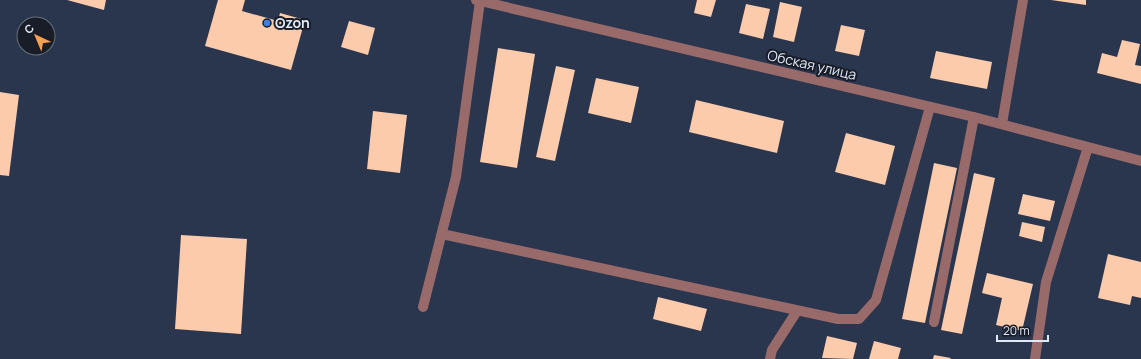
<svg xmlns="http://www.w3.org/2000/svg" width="1141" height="359" viewBox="0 0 1141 359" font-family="Manrope,sans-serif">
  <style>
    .building { fill: #fbcbac }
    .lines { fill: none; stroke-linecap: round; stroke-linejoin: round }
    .minor { stroke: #986b6a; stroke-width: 10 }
    .shop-dot { fill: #3f7fe0; stroke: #181d28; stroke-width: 1.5 }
    .labels { text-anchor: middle; stroke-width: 4; stroke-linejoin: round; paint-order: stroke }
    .poi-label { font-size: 14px; font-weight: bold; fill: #e1e9f9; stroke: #181d28; text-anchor: start }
    .street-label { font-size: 14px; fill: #e1e9f9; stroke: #181d28 }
  </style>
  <rect width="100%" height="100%" fill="#2a354e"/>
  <path class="building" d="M67,0h39l-2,10z
    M218,0h27l-3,11 36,10 2,-8 25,7 -14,50 -86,-24z
    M697,0h19l-5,17 -17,-4z
    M1051,0h35v5z
    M780,2l22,5 -8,35 -21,-5z
    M746,4l24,5 -7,30 -24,-6z
    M349,21l26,7 -7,27 -27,-8z
    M841,25l24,5 -6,26 -24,-5z
    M1122,40l18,4 -5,21 6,1v18l-44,-11 5,-20 15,4z
    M498,48l37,6 -18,114 -37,-6z
    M936,51l56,11 -5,27 -57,-11z
    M556,66l19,4 -20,91 -19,-4z
    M596,78l43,9 -8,36 -43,-10z
    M0,92l19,3 -10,81 -9,-1z
    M696,100l88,21 -7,32 -88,-21z
    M373,111l34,4 -7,58 -33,-4z
    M846,133l49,13 -10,39 -50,-13z
    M934,163l23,5 -32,155 -23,-4z
    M974,173l21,5 -33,156 -21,-4z
    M1023,194l32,7 -5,20 -32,-7z
    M1022,222l23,5 -3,15 -23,-6z
    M181,235l66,4 -6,95 -66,-5z
    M1108,254l33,8v36l-9,-2 -2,9 -32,-7z
    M987,273l46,11 -11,47 -26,-6 6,-27 -20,-5z
    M658,297l49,12 -6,22 -48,-12z
    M827,336l30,7 -4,16 -31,-1z
    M874,341l27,7 -3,11h-29z
    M934,355l17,3 -1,1h-17z"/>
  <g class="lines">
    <path class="minor" d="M476,0l498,117 167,44
      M1002,124l21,-124
      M442,234l396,85h21l17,-19 54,-193
      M423,307l33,-130 24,-176
      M934,322l40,-205
      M770,359l2,-9 25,-39
      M1035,359l11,-77 42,-135"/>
  </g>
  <circle class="shop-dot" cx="267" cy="23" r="4"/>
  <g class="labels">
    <g class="poi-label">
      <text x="275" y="28">Ozon</text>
    </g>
    <g class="street-label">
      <text transform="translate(812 65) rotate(13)" y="5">Обская улица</text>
    </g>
  </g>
  <g transform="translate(36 36) rotate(316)"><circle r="19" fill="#181d28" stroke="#686f7c"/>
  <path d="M0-3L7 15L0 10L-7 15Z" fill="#fb9e51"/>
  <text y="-6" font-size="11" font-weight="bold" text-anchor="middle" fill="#e1e9f9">С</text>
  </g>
  <path d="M997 335v6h51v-6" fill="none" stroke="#e1e9f9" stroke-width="2"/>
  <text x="1003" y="335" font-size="12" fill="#e1e9f9" stroke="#181d28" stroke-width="3" paint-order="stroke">20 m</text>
</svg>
